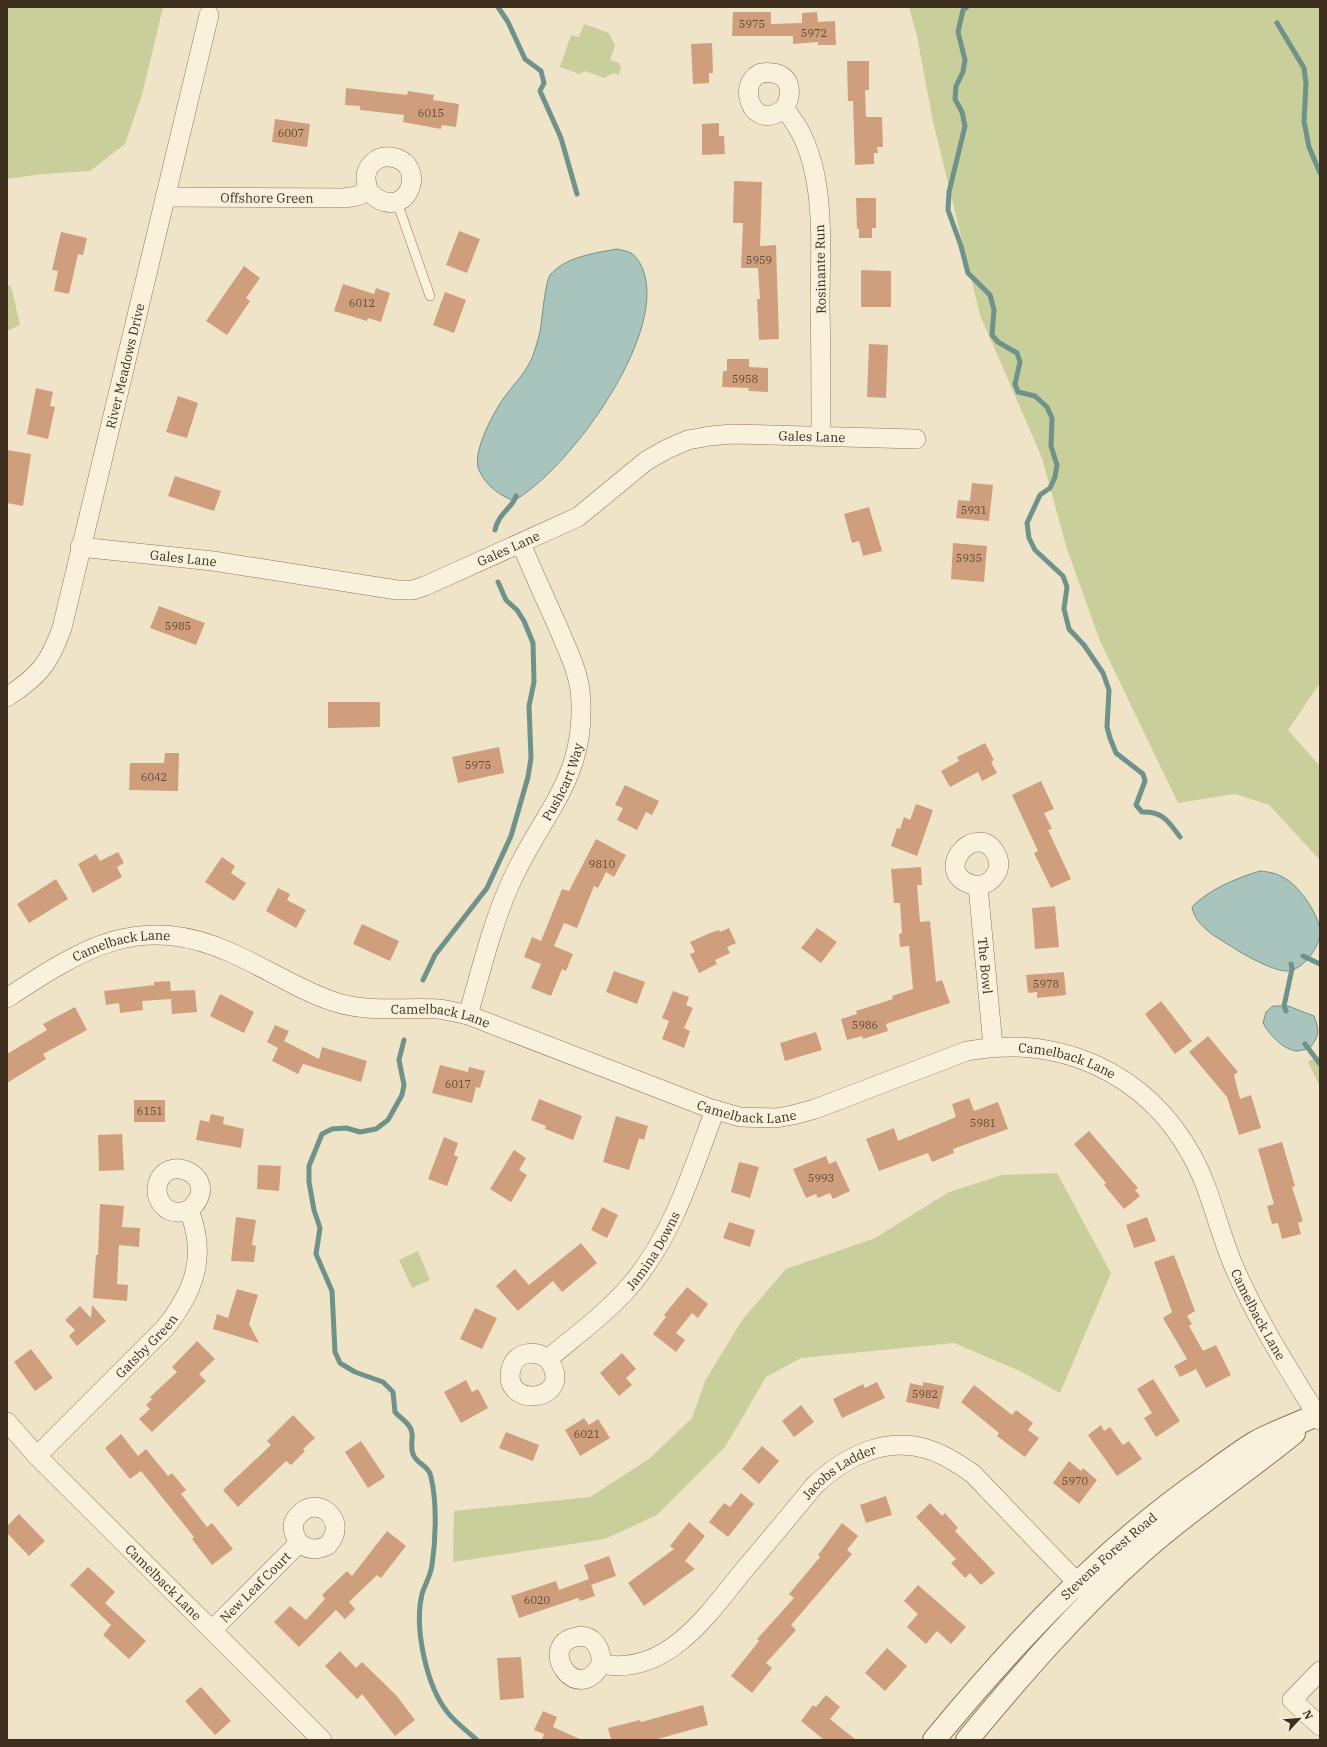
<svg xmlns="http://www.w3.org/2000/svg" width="1327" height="1747" viewBox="0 0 1327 1747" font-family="'IBM Plex Serif',serif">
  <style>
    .green { fill: #c9cf9b }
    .water { fill: #a9c4bc; stroke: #6f938a }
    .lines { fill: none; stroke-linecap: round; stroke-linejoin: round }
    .stream { stroke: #6f938a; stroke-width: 5 }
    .building { fill: #cf9f7d }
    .service-casing { stroke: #8d765c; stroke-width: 10 }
    .minor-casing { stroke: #8d765c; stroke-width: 20 }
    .tertiary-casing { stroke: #8d765c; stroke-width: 24 }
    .service { stroke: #faf1dc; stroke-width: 9 }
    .minor { stroke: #faf1dc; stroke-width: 19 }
    .tertiary { stroke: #faf1dc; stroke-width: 22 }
    .labels { text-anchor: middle; stroke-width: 3.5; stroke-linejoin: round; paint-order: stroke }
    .number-label { font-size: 11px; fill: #624a37 }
    .street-label { font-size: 13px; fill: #3d2e20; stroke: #f7eed8 }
  </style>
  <rect width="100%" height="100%" fill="#f0e4c8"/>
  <path class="green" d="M7,7h156l-21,88 -17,49 -35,27 -47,3 -36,5z
    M909,7h411v676l-32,47 32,36v94l-51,-55 -34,-11 -57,9 -78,-162 -33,-92 -25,-91 -62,-143 -48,-198 -15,-81z
    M584,24l25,9 6,13 -5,14 9,3 2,5 -2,7 -6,-2 -9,5 -19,-7 -6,3 -19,-7 11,-32 8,2z
    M7,285l4,1 9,39 -13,6z
    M1320,1055v32l-12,-25z
    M1057,1173l54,100 -51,120 -40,-22 -66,-28 -153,15 -35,19 -41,70 -68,68 -52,24 -152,23 1,-51 136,-14 59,-38 43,-41 13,-37 37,-61 44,-51 89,-31 74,-46 53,-17z
    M418,1251l12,29 -18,8 -13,-28z"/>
  <path class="water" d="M617,249c4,1 10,2 14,4 6,4 10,11 12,17 19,50 -35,135 -67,173 -17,21 -38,43 -62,58 -15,-6 -28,-15 -35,-31 -8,-17 16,-61 27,-75 9,-12 20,-23 26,-37 3,-8 6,-18 8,-26 2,-12 5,-49 10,-57 15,-18 45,-22 67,-26z
    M1260,871c9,1 17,2 26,8 14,8 35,38 34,55 -1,14 -18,37 -33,37 -15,0 -46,-18 -58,-26 -15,-9 -34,-20 -37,-38 17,-18 45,-29 68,-36z
    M1273,1006h15l26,10c6,16 5,20 -5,33 -4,0 -9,2 -13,2 -14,-2 -27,-17 -33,-28l3,-11z"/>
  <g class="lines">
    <path class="stream" d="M498,7l10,15 17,37 16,12 3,12 -4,8 21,47 16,56
      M967,7l-4,3 -5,22 7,28 -2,12 -7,14 -1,13 7,13 3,14 -16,66 -1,18 13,36 7,27 22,22 4,15 -2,25 6,7 19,11 3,9 -5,22 3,8 17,4 12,11 5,11 -1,28 6,19 -2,12 -5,11 -10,7 -13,28 2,15 6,12 28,26 4,11 -3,22 5,20 15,16 19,28 6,17 -2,37 3,11 6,15 27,21 2,7 -9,24 6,7c21,-1 27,10 38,25
      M1277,23l27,45 2,16 -2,37 5,26 11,26
      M495,530c4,-18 17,-21 21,-34
      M1303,956l17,8
      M423,980l12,-25 52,-67 24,-52 17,-59 3,-19 -2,-52 5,-24 -1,-39 -9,-22 -7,-11 -11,-10 -8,-18
      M1286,1011l-2,-5 8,-37 -1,-5
      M404,1040l-5,20 5,25 -2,10 -14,25 -12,9 -16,3 -14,-4 -14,1 -10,5 -13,32v16l5,28 6,18 -4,26 16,37 3,61 5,11 15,9 28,10 10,10 2,20c6,7 16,12 17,21 1,7 -2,13 1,21 3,10 16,11 18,23 6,25 5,62 1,88 -1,10 -7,19 -10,29 -8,33 4,92 26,119 8,10 19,18 29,27
      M1305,1044l15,20"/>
  </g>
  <path class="building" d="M733,12h38v12l31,-1v-10l15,-1 1,10 17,-1 1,24h-18v-3l-25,2v-8h-61z
    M712,43l1,30h-4v10l-16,1 -2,-40z
    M847,61h22v29h-4l1,27h16l1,30h-6l1,6h-4v11l-19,1 -2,-64h-5z
    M346,88l61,7 1,-4 26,4 -1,5 26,4 -3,23 -14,-2 -1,4 -38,-7 1,-7 -44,-5v-4l-15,-1z
    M275,119l35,5 -3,23 -35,-5z
    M719,123v13h5l1,18 -23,1v-31z
    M734,181l28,1 -2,64 16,-1 3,94 -20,1 -2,-41h3l-2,-31h-17l2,-45h-10z
    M856,198h20v30h-4v10h-13v-9h-2z
    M459,231l21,8 -13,34 -21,-8z
    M61,232l26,6 -4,17 -5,-1 -9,40 -15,-3 4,-20 -6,-1z
    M244,266l16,12 -14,20 4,3 -23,34 -21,-14z
    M861,270l30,1v36h-30z
    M343,284l31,10 2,-6 14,5 -9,29 -13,-4 -1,3 -33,-10z
    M445,292l21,8 -12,33 -21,-8z
    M869,344l19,1 -2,53 -19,-1z
    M727,359h22v8l19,1v24l-20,-1 1,-3 -27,-1 1,-16h4z
    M36,388l17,4 -3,14 5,1 -7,32 -21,-5z
    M178,396l20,7 -11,35 -21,-6z
    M7,450l24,4 -8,52 -16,-3z
    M175,476l46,15 -7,20 -46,-15z
    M972,483l21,2 -4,36 -33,-3 2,-18 12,1z
    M869,507l13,44 -19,5 -4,-15 -7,2 -8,-29z
    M953,543l34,3 -3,36 -33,-3z
    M159,606l46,17 -9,22 -46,-17z
    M328,702h52v25l-52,1z
    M985,743l9,17 -3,2 6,11 -15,8 -4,-9 -28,15 -9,-16 18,-10 -2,-4z
    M499,747l5,26 -46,10 -6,-26z
    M165,753h14l-1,38 -49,-1 1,-27h34z
    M1041,781l13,28 -10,4 8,16 -4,1 23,49 -20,9 -17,-35 4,-2 -26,-56z
    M625,785l34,16 -7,14 -6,-3 -9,18 -20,-10 6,-12 -8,-3z
    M916,804l17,6 -16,46 -26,-10 6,-18 3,1 4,-12 6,3z
    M596,839l30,16 -12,22 -8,-5 -8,16 -4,-2 -17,42 -13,-5 -10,23 19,8 -7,17 -4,-2 -11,27 -20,-8 10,-24 -17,-7 8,-20 9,4 21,-52 7,2z
    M118,852l6,11 -7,4 5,10 -29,16 -15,-29 18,-10 4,7z
    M222,857l13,9 -4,7 15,10 -12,18 -29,-19z
    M921,867l1,18h-5l3,37 10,-1 6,61 6,-2 8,23 -64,21 2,7 -25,8 -1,-3 -15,4 -6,-21 16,-5 -1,-3 37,-12 -1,-3 21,-7 -4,-43 -9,1 -1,-13 3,-1 -2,-30h-6l-3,-34z
    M56,879l12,20 -39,24 -12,-19z
    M278,888l12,6 -3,6 19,10 -10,18 -30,-17z
    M1055,906l4,41 -24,2 -3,-41z
    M362,924l37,17 -9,20 -37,-17z
    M729,928l7,15 -9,4 3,6 -15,7 2,4 -18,9 -9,-19 5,-2 -5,-10 20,-9 9,-3 1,2z
    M817,928l20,14 -16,21 -20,-15z
    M614,971l31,11 -8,22 -31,-12z
    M1064,972l2,23 -29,3v-6l-9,1 -2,-18z
    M170,981l1,13 -1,-3 25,-1 2,22 -25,2 -1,-15 -29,2 1,9 -23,3 -1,-10 -13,2 -2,-14 50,-6v-3z
    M673,991l16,6 -3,8 7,3 -9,20 6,3 -6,17 -22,-9 7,-18 -7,-3z
    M220,994l34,18 -10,21 -34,-17z
    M1161,1001l31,40 -17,13 -30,-40z
    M75,1007l12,23 -44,24 3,5 -39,24v-29l40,-24 -4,-6z
    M275,1025l14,6 -5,10 35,18 3,-12 45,14 -6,21 -58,-18 -5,10 -26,-13 6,-13 -11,-6z
    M816,1032l6,18 -37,11 -5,-18z
    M1208,1036l30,36 -4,3 6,24 11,-4 10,33 -22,7 -12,-38 -38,-45z
    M440,1065l28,7 1,-5 16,4 -5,17 -4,-1 -4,16 -40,-10z
    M969,1098l5,13 24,-9 10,27 -55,20 1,4 -22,9 -4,-9 -49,18 -13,-32 28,-11 4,13 58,-24 -4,-13z
    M539,1099l43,17 -9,24 -28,-11 1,-3 -15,-6z
    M134,1100h31v22h-31z
    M211,1114l13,3 -1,7 21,5 -3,19 -45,-8 4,-20 9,2z
    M616,1116l32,10 -4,14 -5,-2 -10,32 -26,-8z
    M1089,1131l49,57 -3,2 5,6 -16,13 -20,-24 2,-2 -32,-39z
    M122,1134l2,36 -25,1 -1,-36z
    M444,1137l14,6 -4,12 4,2 -11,29 -19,-7z
    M1282,1142l13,44 -3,1 11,34 -5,2 3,11 -19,5 -4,-16 -6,1 -5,-18 7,-2 -16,-55z
    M514,1150l12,8 -7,12 8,5 -16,27 -21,-13z
    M826,1156l3,8 7,-3 14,30 -17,8 -3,-6 -12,5 -2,-4 -10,4 -13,-29z
    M739,1162l20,5 -9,31 -19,-6z
    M258,1165l23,1 -2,25 -22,-2z
    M100,1204l24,2 -2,21 18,1 -1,19 -20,-2 -2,39 11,1 -1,16 -34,-3 3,-43h2z
    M602,1207l16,8 -11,23 -16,-8z
    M236,1217l20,3 -4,25 4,1 -2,16 -23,-1z
    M1147,1217l9,24 -22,7 -8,-23z
    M729,1222l26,8 -5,17 -27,-9z
    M581,1243l16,20 -35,29 -9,-11 -35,30 -22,-25 19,-17 14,16z
    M1174,1255l21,56 -8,5 5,8 -3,2 14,25 13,-6 15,30 -25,13 -10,-19 -16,8 -6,-11 13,-7 -24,-41 9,-6 -18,-50z
    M687,1287l21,17 -10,14 -6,-5 -16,20 9,7 -9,12 -23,-18 13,-17 -2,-2z
    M237,1289l21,6 -9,29 10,19 -46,-14 4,-15 11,4z
    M92,1305l14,16 -29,25 -8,-10 6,-6 -10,-10 15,-14 11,12z
    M475,1308l22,10 -15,31 -22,-10z
    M197,1341l18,18 -16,15 7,7 -54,51 -13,-13 11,-10 -4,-4 6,-6 -2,-2 27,-25 -5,-5z
    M31,1349l22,29 -18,13 -21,-29z
    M622,1353l14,16 -10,9 6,7 -13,11 -19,-23z
    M1153,1379l27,42 -24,16 -12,-19 8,-5 -15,-24z
    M466,1380l6,12 6,-3 10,19 -27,15 -17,-31z
    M877,1382l8,16 -43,20 -9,-19 30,-15 2,4z
    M923,1382l21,4 -5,23 -33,-7 4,-19 13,3z
    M974,1385l38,30 4,-5 17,13 -5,7 11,8 -14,19 -28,-21 2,-3 -38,-31z
    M801,1405l13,17 -20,15 -12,-16z
    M293,1415l22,23 -12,11 2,2 -14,14 -5,-4 -48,46 -15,-17 48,-45 -4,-4z
    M584,1418l5,7 9,-6 12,19 -30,18 -15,-26z
    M1101,1425l3,6 6,-4 13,18 6,-4 13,18 -25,17 -29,-41z
    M506,1432l33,13 -6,16 -34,-13z
    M121,1434l17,22 8,-7 22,27 4,-3 14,17 -5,4 26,33 5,-4 21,26 -21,16 -20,-26 2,-2 -53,-66 -11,8 -25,-31z
    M361,1441l24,36 -17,11 -23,-36z
    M762,1446l17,15 -20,23 -17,-15z
    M1069,1461l12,10 2,-3 14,12 -18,24 -26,-21z
    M741,1493l13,11 -26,33 -19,-15 15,-19 6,4z
    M886,1496l6,19 -26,8 -6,-18z
    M930,1503l12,13 3,-3 13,15 -3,3 40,42 -14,12 -11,-12 -5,5 -14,-15 5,-4 -40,-42z
    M19,1514l26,27 -16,15 -22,-23v-7z
    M689,1522l16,14 -20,25 10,8 -51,37 -16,-23 46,-34 -4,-3z
    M842,1523l16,13 -11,14 5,4 -61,71 5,5 -30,33 6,5 -20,25 -21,-17 28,-35 -2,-2 37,-41 -5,-4 31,-37 -2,-2z
    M387,1531l19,15 -25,32 -4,-3 -28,27 6,7 -10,10 -9,-9 -37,37 -25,-25 16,-16 16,14 19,-21 -3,-4 25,-24 5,5z
    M609,1556l7,20 -25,9 -7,-20z
    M88,1567l27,25 -10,11 41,38 -17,18 -26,-24 8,-10 -41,-40z
    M589,1579l6,17 -15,5 -2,-3 -59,20 -8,-22 45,-15 3,9z
    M918,1585l48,42 -15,17 -14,-13 -11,13 -19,-17 11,-13 -14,-13z
    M887,1648l20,18 -22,25 -20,-18z
    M340,1651l16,17 6,-6 34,33 19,25 -20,16 -33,-42 -5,5 -32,-33z
    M521,1657l3,41 -24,2 -3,-42z
    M201,1687l30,34 -16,14 -30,-34z
    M826,1695l14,12 -10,12 26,21h-32l-23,-19 12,-16 3,2z
    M703,1705l5,20 -54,15h-43l-3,-12 32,-8 1,2z
    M543,1711l14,6 -4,10 29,13h-40l2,-6 -10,-4z"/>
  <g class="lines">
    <g class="service-casing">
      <path id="service" d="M397,202l33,94"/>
    </g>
    <g class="minor-casing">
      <g id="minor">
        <path d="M784,109c-38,28 -51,-43 -11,-36 20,3 19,23 11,36 45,48 36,135 36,196 1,44 1,88 1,131"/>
        <path id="s1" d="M165,197l179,1 13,-2 11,-5c38,38 64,-29 22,-34 -12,-2 -25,9 -24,22 0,4 2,8 2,12"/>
        <path id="s2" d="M80,547l133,14 184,29h16l12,-4 153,-69 68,-56 21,-12 21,-9 22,-4 22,-2 184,5"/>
        <path id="s3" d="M7,697c32,-21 42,-33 55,-69l147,-613"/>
        <path id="s4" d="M978,886c15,-3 26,-17 18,-32 -20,-37 -70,23 -18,32l15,160"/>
        <path id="s5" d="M7,998c78,-51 133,-87 227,-44 34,15 66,37 101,48 33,11 69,5 103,7 10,1 20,4 30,6l241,93 31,9 36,1 17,-3 22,-6 152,-58c92,-17 179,21 225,105 19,34 27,77 43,113 23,53 55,102 85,151"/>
        <path id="s6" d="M468,1015c13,-44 24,-91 43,-133 32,-71 78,-106 69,-192 -3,-22 -14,-43 -22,-63 -13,-28 -25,-56 -37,-83"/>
        <path id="s7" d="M548,1359c-13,-10 -33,-7 -37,10 -10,42 67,32 37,-10 27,-23 59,-46 82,-73 43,-50 62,-115 85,-176"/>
        <path id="s8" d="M7,1422l30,34 285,284"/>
        <path id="s9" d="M37,1456l128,-128c30,-38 42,-72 24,-118 -4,1 -9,3 -12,2 -12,0 -21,-12 -20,-24 6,-40 69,-10 32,22"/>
        <path id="s10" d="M212,1630l87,-87c-5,-8 -9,-18 -2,-26 19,-25 53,3 31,28 -11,6 -19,5 -29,-2"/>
        <path id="s11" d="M601,1664c1,-15 -8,-31 -25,-27 -40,8 1,71 25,27 66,13 107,-50 143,-94 24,-28 47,-56 70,-84 30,-29 71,-50 113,-37 17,5 32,15 46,25l115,120"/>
        <path d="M1320,1671l-28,29 28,26"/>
      </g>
    </g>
    <g class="tertiary-casing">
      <g id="tertiary">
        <path id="s12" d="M934,1740c81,-98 168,-191 273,-264 15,-11 31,-23 47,-33 21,-12 45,-19 66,-30"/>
        <path d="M967,1740c54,-65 111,-131 175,-188 48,-43 102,-78 152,-119"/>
      </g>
    </g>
    <use href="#service" class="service"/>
    <use href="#minor" class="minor"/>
    <use href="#tertiary" class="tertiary"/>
  </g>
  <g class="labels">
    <g class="number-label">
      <text x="752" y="28">5975</text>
      <text x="814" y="37">5972</text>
      <text x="431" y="117">6015</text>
      <text x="291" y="137">6007</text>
      <text x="759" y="264">5959</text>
      <text x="362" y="307">6012</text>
      <text x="745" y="383">5958</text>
      <text x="974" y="514">5931</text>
      <text x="969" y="562">5935</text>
      <text x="178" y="630">5985</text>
      <text x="478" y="769">5975</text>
      <text x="154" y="781">6042</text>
      <text x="602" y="868">9810</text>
      <text x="1046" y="988">5978</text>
      <text x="865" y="1029">5986</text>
      <text x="458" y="1088">6017</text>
      <text x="150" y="1115">6151</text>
      <text x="983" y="1127">5981</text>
      <text x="821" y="1182">5993</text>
      <text x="925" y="1398">5982</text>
      <text x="587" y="1438">6021</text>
      <text x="1075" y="1485">5970</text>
      <text x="537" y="1604">6020</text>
    </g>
    <g class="street-label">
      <text dy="5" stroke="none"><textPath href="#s1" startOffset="102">Offshore Green</textPath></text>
      <text transform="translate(820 269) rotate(-91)" y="5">Rosinante Run</text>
      <text dy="5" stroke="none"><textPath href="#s3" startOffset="360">River Meadows Drive</textPath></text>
      <text dy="5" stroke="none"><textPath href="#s2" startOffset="776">Gales Lane</textPath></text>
      <text dy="5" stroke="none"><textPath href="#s2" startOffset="440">Gales Lane</textPath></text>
      <text dy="5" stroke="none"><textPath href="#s2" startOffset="104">Gales Lane</textPath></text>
      <text dy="5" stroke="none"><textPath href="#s6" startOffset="253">Pushcart Way</textPath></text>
      <text dy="5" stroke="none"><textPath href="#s5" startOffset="128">Camelback Lane</textPath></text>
      <text dy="5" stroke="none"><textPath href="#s4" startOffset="215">The Bowl</textPath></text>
      <text dy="5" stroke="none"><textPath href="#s5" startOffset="464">Camelback Lane</textPath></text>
      <text dy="5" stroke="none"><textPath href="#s5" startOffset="1123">Camelback Lane</textPath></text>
      <text dy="5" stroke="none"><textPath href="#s5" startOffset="788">Camelback Lane</textPath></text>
      <text dy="5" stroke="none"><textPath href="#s7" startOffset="291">Jamina Downs</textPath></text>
      <text dy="5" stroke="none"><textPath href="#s5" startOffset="1459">Camelback Lane</textPath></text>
      <text dy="5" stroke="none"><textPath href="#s9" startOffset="155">Gatsby Green</textPath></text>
      <text dy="5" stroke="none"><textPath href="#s11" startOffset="452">Jacobs Ladder</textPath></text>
      <text dy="5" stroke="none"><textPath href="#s12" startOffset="254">Stevens Forest Road</textPath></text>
      <text dy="5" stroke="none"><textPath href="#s8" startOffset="224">Camelback Lane</textPath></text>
      <text dy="5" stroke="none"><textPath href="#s10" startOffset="61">New Leaf Court</textPath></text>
    </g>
  </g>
  <rect width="1327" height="1747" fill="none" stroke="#3d2e20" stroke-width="16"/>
  <g transform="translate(1299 1719) rotate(64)" stroke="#f7eed8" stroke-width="3" paint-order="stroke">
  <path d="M0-3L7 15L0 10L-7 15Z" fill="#3d2e20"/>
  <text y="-6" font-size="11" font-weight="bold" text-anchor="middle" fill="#3d2e20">N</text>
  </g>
</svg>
